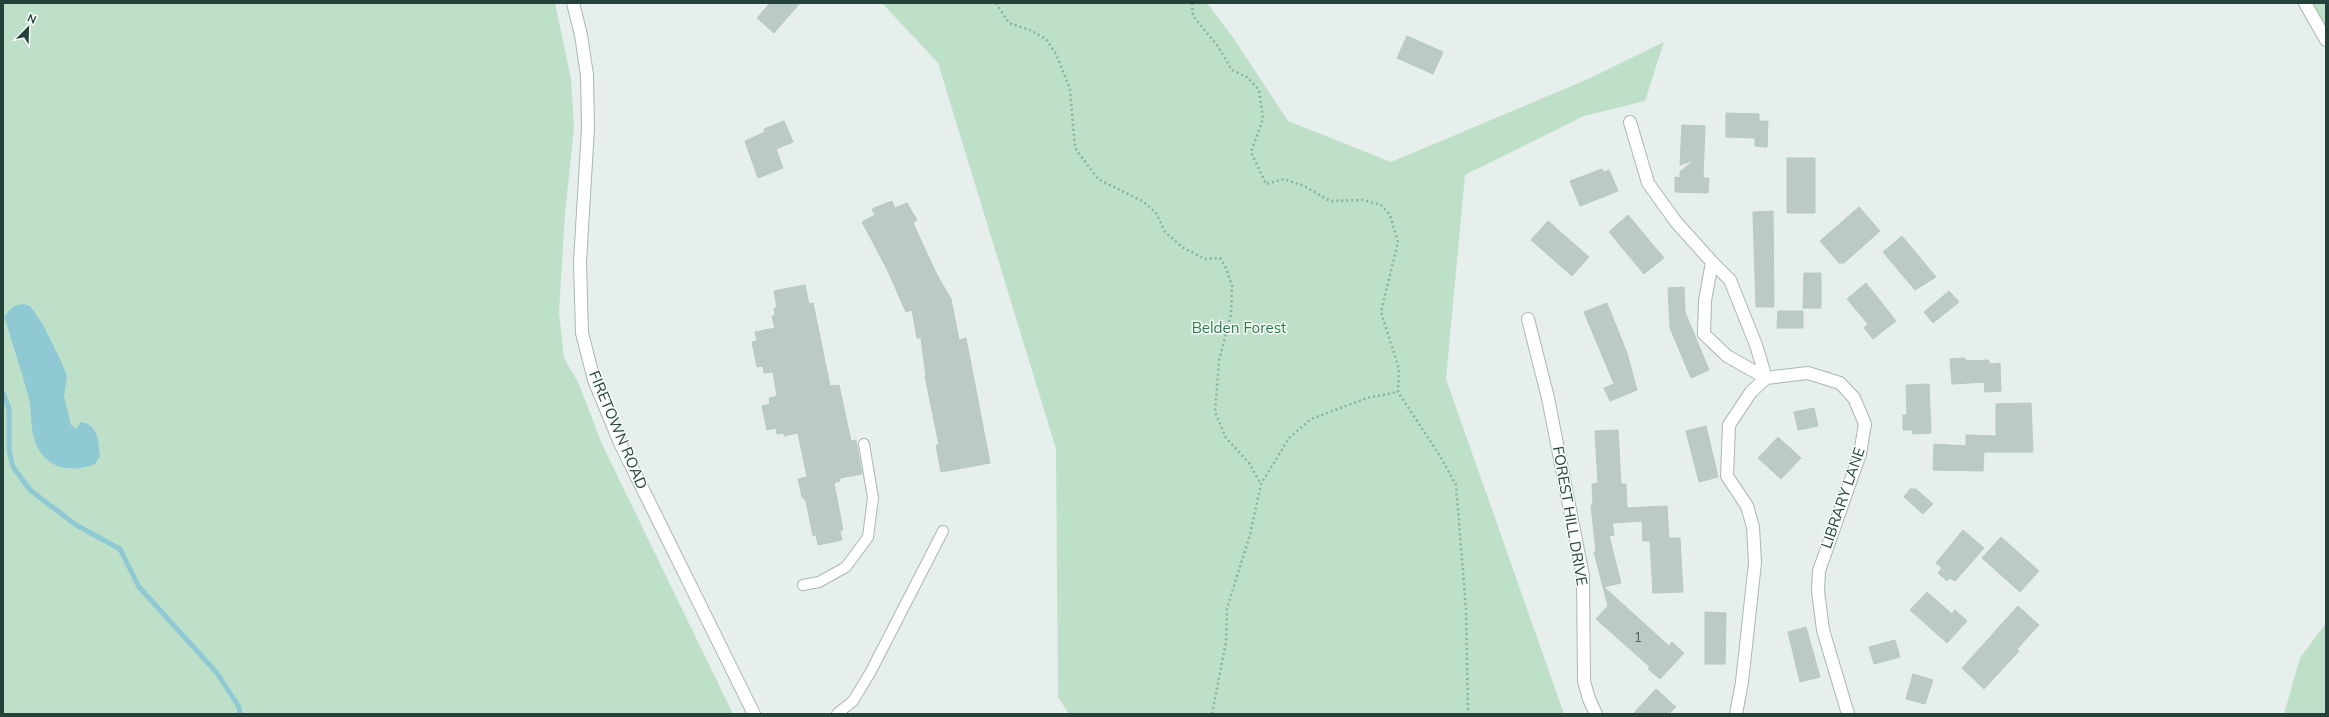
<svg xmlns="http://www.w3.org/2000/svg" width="2329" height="717" viewBox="0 0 2329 717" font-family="Mulish,sans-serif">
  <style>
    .green { fill: #bfe0c8 }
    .water { fill: #8ec9d4 }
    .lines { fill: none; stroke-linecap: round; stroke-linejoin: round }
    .stream { stroke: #8ec9d4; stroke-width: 5 }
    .building { fill: #bbcac4; stroke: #b8c9c2 }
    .service-casing { stroke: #a8b8b2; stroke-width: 12 }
    .minor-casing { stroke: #a8b8b2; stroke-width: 14 }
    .tertiary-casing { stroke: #a8b8b2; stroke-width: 14 }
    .path { stroke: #86b3a5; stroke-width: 2.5; stroke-dasharray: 2 3; stroke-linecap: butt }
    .service { stroke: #fff; stroke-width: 10 }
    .minor { stroke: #fff; stroke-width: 12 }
    .tertiary { stroke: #fff; stroke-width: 12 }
    .labels { text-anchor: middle; stroke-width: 3; stroke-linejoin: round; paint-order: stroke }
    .number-label { font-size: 13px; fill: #4a645c }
    .park-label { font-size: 15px; fill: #2d7a4b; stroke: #f7fbf9 }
    .street-label { font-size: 15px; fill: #24423a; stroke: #f7fbf9 }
  </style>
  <rect width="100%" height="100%" fill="#e6efeb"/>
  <path class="green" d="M3,3h552l16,76 3,48 -9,87 -6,98 5,46 15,26 22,58 132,272h-730z
    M882,3h325l25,33 56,85 103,41 195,-82 78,-38 -19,59 -61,15 -119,59 -19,204 118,335h-495l-11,-17 -2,-248 -118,-386z
    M2308,3h18v35z
    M2326,623v91h-42l16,-56z"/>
  <path class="water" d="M24,304l6,2 12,17 19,38 6,15 -3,20 7,29 5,4 5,-7c18,3 17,19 19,34l-5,8c-27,10 -52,4 -61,-26 -4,-13 -2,-29 -6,-43 -7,-26 -16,-52 -24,-79l10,-10z"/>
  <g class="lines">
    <path class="stream" d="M3,393l6,16v42l4,16 17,23 46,35 44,24 19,38 78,86 22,34 1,7"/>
  </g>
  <path class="building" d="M770,3h30l-26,30 -17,-15z
    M1407,36l36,16 -10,22 -36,-16z
    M1726,113l33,1v7h9l-1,26 -12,-1v-8l-29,-1z
    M784,121l9,21 -17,7 7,19 -25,10 -13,-37 20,-9 -1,-3z
    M1682,125l23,1 -2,52h6l-1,15 -33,-1v-15l5,1v-6l14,-12 -14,5z
    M1787,158h28v55h-28z
    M1602,169l2,3 5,-2 9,21 -38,15 -10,-25z
    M892,201l3,7 12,-5 10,17 -4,3 24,52 14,24 8,41 7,-2 24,125 -49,9 -5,-27h3l-14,-69h1l-5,-38h-4l-5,-28 -6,2 -19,-43 -25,-47 13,-7 -3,-6z
    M1859,207l21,24 -36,32h-5l-19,-22z
    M1773,211l1,96h-18l-3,-95z
    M1628,215l36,43 -20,16 -35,-42z
    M1548,221l41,36 -17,19 -41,-36z
    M1902,236l34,41 -21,13 -32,-38z
    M1804,273h17v35h-18z
    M1866,283l30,38 -23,18 -9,-11 4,-4 -21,-25z
    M805,285l4,19 4,-1 17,83 9,-1 12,56 5,-1 6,34 -22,4v3l-6,2 9,47 -3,1 2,9 -24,5 -2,-10 -3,1 -7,-35 -4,-4 -4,-18 9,-2 -9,-44 -14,3v-3l-7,1 -1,-6 -9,2 -5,-24 8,-2 -1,-6 8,-2 -4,-24 -9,1 -1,-7 -6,1 -5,-25 5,-1 -2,-9 20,-4 -3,-12h3l-1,-8h3l-3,-17z
    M1684,287l1,25 24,58 -18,8 -21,-50 -2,-40z
    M1949,291l10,11 -26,21 -9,-11z
    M1607,303l20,50 10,37 -27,11 -6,-13 10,-4 -30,-72z
    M1778,311h25v17h-26z
    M1965,358l1,3 23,-1v4l11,-1 1,28 -16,1 -1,-10 -32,2 -2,-25z
    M1929,384l2,49 -18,1 -1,-4h-9v-15h4l-1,-30z
    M2031,403l2,49h-49l-1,19 -50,-1 1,-26 32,2v-11l30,1v-32z
    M1814,408l4,18 -20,4 -4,-18z
    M1706,426l12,51 -19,5 -13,-51z
    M1618,430l3,54h5l1,24 40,-2 2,32h11l3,54 -30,1 -3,-52h-7l-1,-20 -30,2 2,12 -5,1 12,47 -17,4 65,59 3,-4 12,11 -24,26 -12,-10 2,-2 -54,-48 12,-13 -14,-54h2l-5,-47h2l-1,-21 6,-1 -3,-52z
    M1778,437l23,21 -20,21 -23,-21z
    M1910,489h6l17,15 -10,10 -19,-17z
    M1963,530l21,18 -29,33 -5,-3 -3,3 -9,-8 4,-5 -6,-5z
    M2001,537l38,34 -19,21 -38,-34z
    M1927,592l25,22 3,-4 12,11 -20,22 -37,-33z
    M2018,606l21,19 -22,24 2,2 -35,38 -22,-21z
    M1705,612l21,1 -1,51h-20z
    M1806,627l14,50 -20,5 -12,-50z
    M1895,640l5,17 -26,7 -5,-17z
    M1913,674l20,6 -8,24 -19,-5z
    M1656,689l20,18 -7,7h-36z"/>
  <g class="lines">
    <g class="service-casing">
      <path id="service" d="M803,585l16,-3 27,-15 22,-30 5,-39 -9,-54
        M837,714l16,-13 17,-28 73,-142"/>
    </g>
    <g class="minor-casing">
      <path id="minor" d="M1630,122l18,61 28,39 36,40 18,18 26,65 10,33
        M1712,262l-7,39 -1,33 23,22 39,22
        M1528,319l20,79 35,178 1,105 5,18 7,15
        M1736,714l6,-32 13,-119 -2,-36 -6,-21 -20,-30 2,-51 22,-33 15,-14 42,-5 32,10 14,15 11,26 -5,30 -41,117 -1,20 5,39 25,84"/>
    </g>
    <g class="tertiary-casing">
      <path id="tertiary" d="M573,3l8,32 6,40 1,53 -8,134 2,71 12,47 26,63 134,271
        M2305,3l21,37"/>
    </g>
    <path class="path" d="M996,3l13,20 21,7 16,9 10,15 14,35 5,59 23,31 46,23 12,11 9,19 17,15 23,12 15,-1 6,10 6,18 -1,28 -12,47 -4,51 11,26 23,25 12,21
      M1192,3l1,13 24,29 15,25 15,7 12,13 4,29 -12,33 15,32 18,-5 20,7 26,15 33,-1 18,5 9,10 8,27 -17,70 18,57 -1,23 42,64 16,29 10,124 2,105
      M1212,714l14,-72 1,-34 23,-73 11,-51 28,-46 22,-19 56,-21 31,-6"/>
    <use href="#service" class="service"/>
    <use href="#minor" class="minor"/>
    <use href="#tertiary" class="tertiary"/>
  </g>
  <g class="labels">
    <g class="number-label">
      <text x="1638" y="642">1</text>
    </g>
    <g class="park-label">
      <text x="1239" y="333">Belden Forest</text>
    </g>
    <g class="street-label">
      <text transform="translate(618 430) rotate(67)" y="5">FIRETOWN ROAD</text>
      <text transform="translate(1843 498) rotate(-71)" y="5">LIBRARY LANE</text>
      <text transform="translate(1570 516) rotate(80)" y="5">FOREST HILL DRIVE</text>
    </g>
  </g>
  <rect width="2329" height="717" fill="none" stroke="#24423a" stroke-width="8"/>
  <g transform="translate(28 28) rotate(23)" stroke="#f7fbf9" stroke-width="3" paint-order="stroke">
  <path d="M0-3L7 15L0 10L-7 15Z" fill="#24423a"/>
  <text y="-6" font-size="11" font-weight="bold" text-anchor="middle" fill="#24423a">N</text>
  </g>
</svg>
